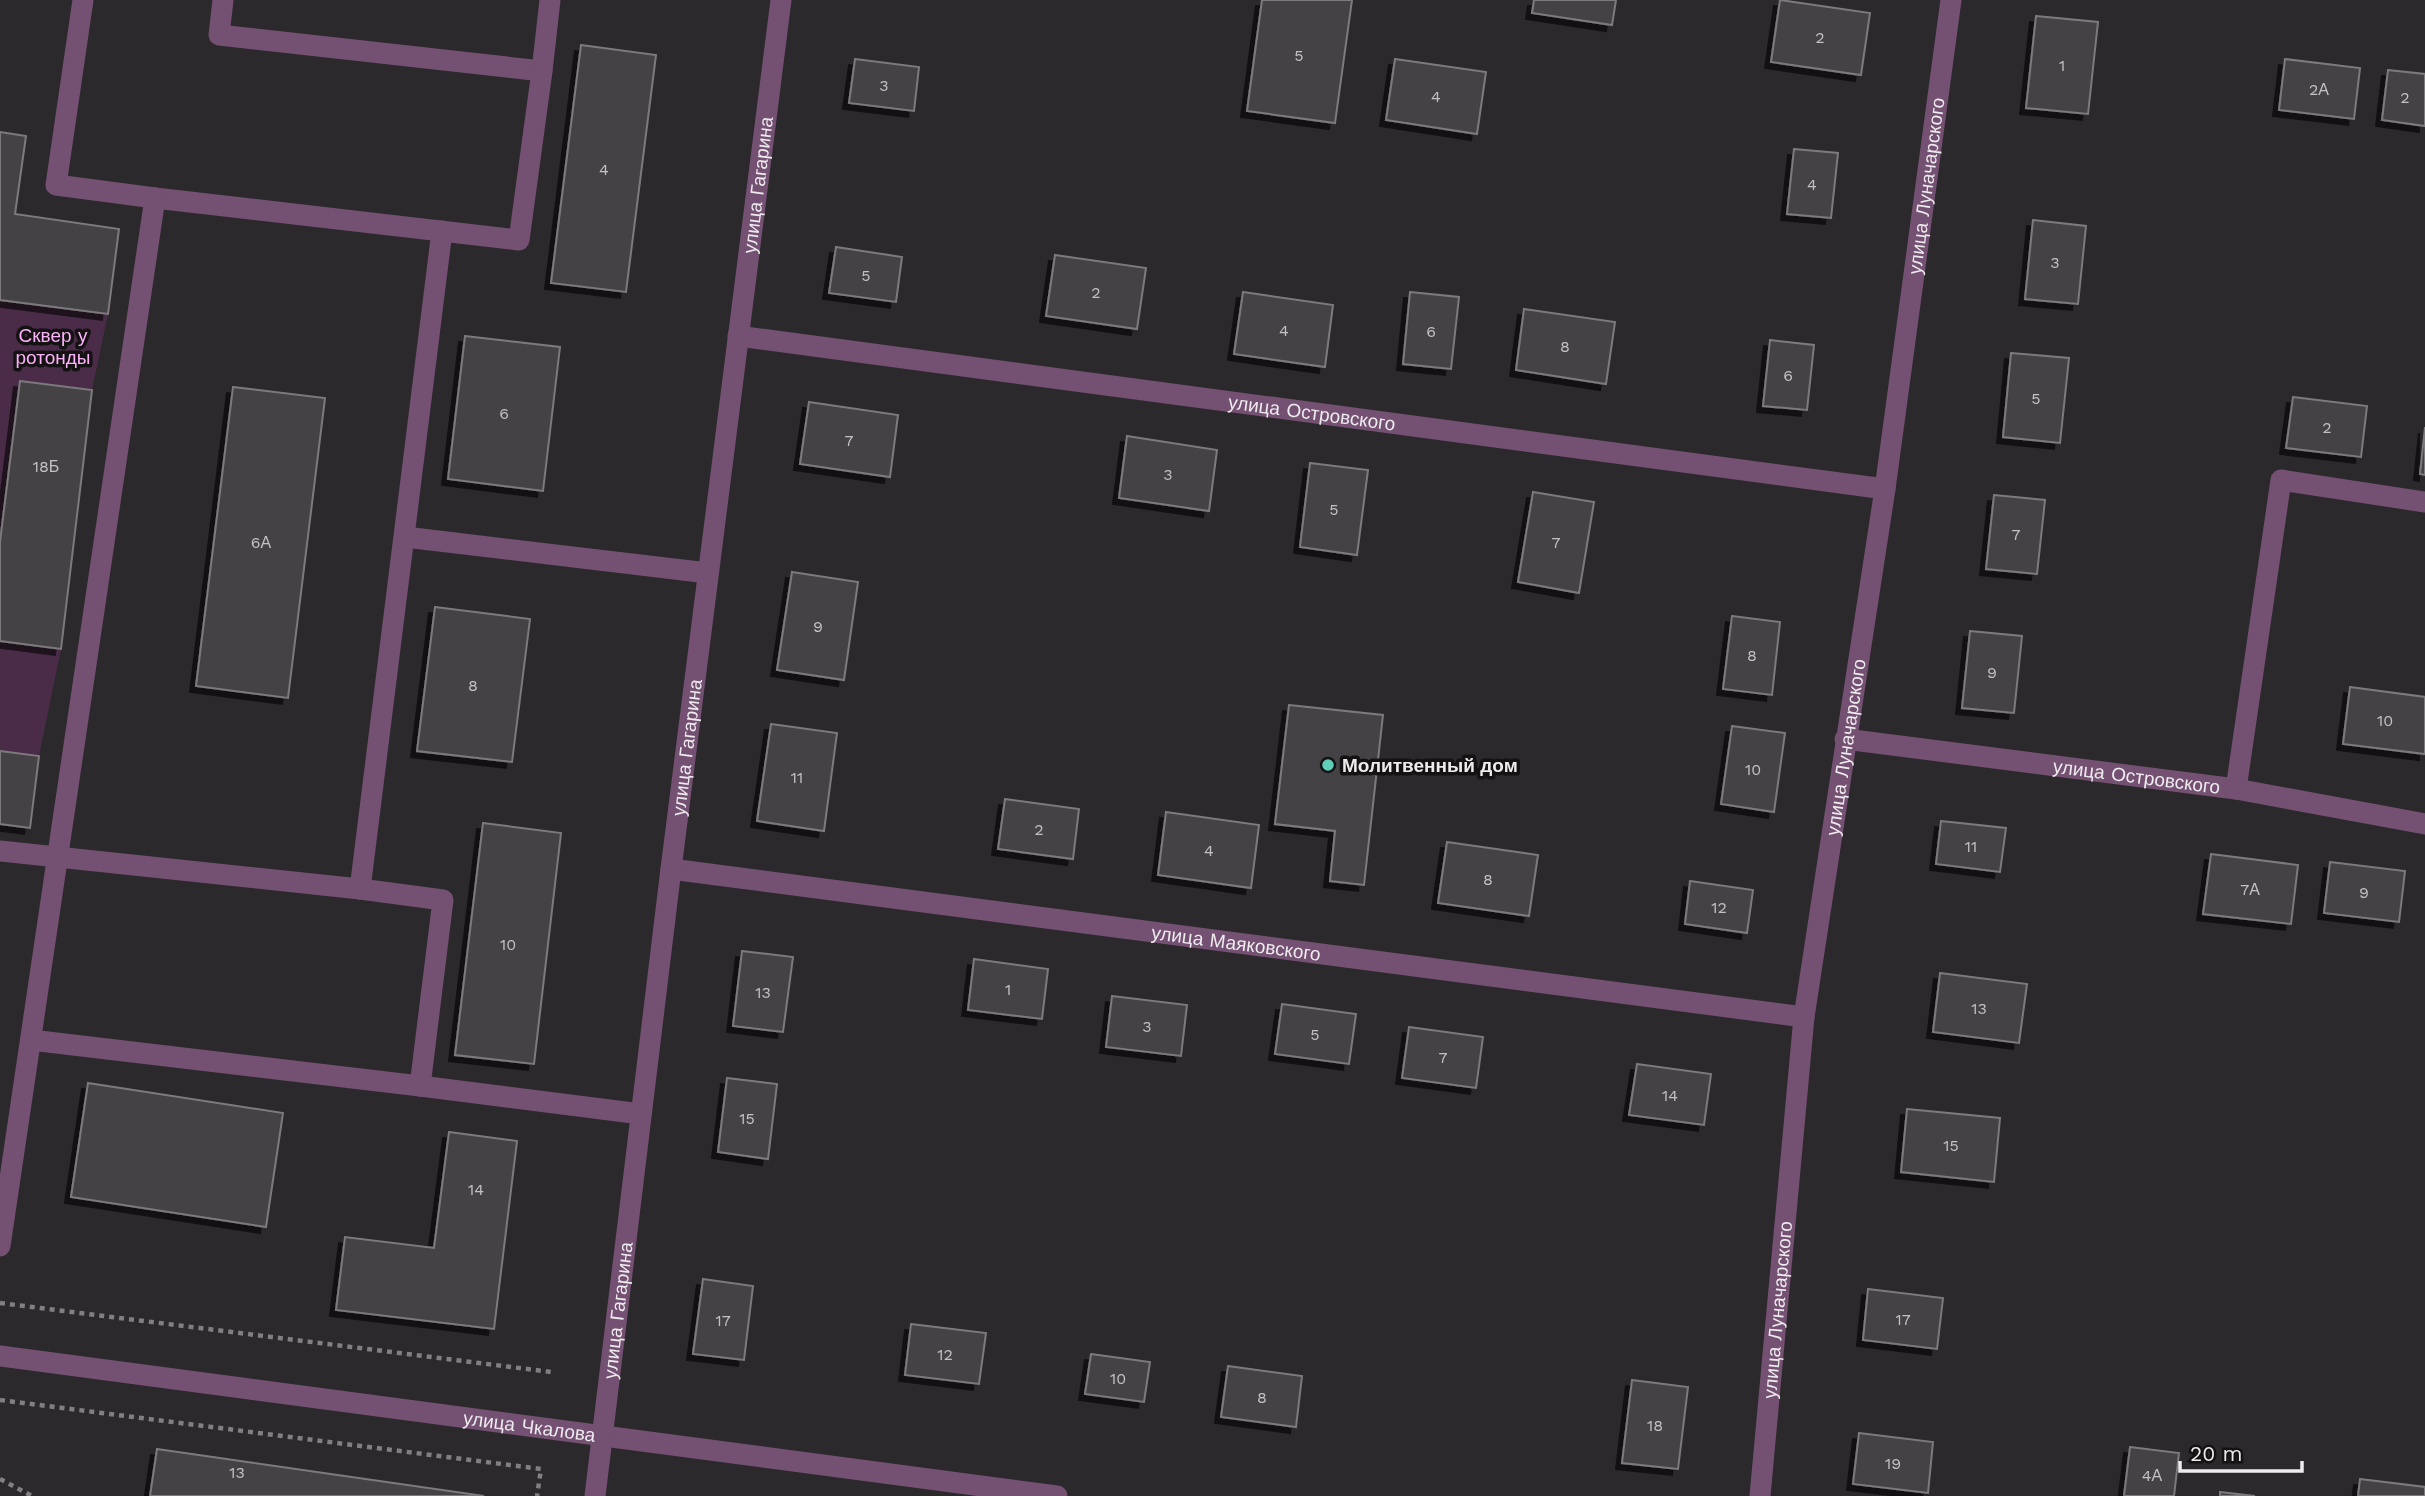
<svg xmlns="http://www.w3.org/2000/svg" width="2425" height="1496" viewBox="0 0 2425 1496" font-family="'Work Sans',sans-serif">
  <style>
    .green { fill: #4a2c49 }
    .building { fill: #444244; stroke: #7d7a7d; stroke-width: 2; filter: url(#shadow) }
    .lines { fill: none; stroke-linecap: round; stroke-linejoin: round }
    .path { stroke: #817f81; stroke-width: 4.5; stroke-dasharray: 5 5; stroke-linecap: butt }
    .minor { stroke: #745072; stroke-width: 21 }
    .poi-dot { fill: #5eceb8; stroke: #141213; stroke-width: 2.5 }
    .labels { text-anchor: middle; stroke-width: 7; stroke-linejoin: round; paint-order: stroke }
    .number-label { font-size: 16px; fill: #c3c1c3 }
    .street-label { font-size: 19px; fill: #edebed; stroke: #141213 }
    .park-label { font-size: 19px; fill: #fcb2f8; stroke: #141213 }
    .poi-label { font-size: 19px; font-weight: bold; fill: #edebed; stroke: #141213; text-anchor: start }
  </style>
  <defs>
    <filter id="shadow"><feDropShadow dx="-6" dy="6" stdDeviation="0" flood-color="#0009"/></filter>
  </defs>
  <rect width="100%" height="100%" fill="#2c292c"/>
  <path class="green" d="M0,300l108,14 -16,76 -72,-8 -20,160z
    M0,641l61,8 -22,107 -39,-5z"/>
  <path class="building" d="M1262,0h90l-17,123 -88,-12z
    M1534,0h82l-4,25 -80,-12z
    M1780,0l90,13 -9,62 -90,-13z
    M2036,16l62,6 -10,92 -62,-6z
    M581,45l75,10 -30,237 -75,-9z
    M855,59l64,8 -5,44 -65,-8z
    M1395,59l91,13 -9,62 -91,-14z
    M2285,59l75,9 -6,51 -75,-9z
    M2388,70l37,4v52l-43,-6z
    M0,132l26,4 -11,78 104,15 -11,85 -108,-14z
    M1794,149l44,4 -7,65 -44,-4z
    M2033,220l53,6 -8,78 -53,-5z
    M836,247l66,10 -6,45 -67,-9z
    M1055,255l91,13 -9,61 -91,-13z
    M1243,292l90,13 -8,62 -91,-13z
    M1410,292l49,5 -8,72 -48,-5z
    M1524,309l91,13 -9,62 -90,-14z
    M465,336l95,11 -17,144 -95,-12z
    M1770,340l44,5 -7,65 -44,-4z
    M2011,353l58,5 -9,85 -57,-6z
    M20,381l72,9 -31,259 -61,-8v-99z
    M233,387l92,11 -37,300 -92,-12z
    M2293,397l74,9 -6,51 -75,-9z
    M809,402l89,13 -8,62 -90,-13z
    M2425,427v48l-5,-1z
    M1127,436l90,14 -8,61 -90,-13z
    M1310,463l58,7 -11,85 -57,-8z
    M1533,492l61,10 -15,91 -61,-11z
    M1994,495l51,5 -8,74 -51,-5z
    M792,572l66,10 -14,98 -67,-10z
    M435,607l95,12 -18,143 -95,-11z
    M1732,616l48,6 -8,73 -49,-6z
    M1970,631l52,5 -8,77 -52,-5z
    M2350,687l75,10v57l-82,-10z
    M1289,705l94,10 -19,170 -34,-4 5,-50 -60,-7z
    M771,724l66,9 -13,98 -67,-10z
    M1732,726l53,7 -11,79 -53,-8z
    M0,751l39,5 -9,72 -30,-4z
    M1005,799l74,10 -6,50 -75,-10z
    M1166,812l93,13 -8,63 -93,-13z
    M1941,821l65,7 -6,44 -64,-8z
    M483,823l78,10 -27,231 -79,-9z
    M1447,842l91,13 -9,61 -91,-13z
    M2211,854l87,11 -7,59 -88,-10z
    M2330,862l75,9 -6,51 -75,-9z
    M1690,881l63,9 -6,43 -62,-9z
    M742,951l51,6 -10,75 -50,-6z
    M974,959l74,10 -6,50 -74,-9z
    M1940,973l87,11 -8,59 -86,-11z
    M1112,996l75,9 -6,51 -75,-9z
    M1282,1004l74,10 -7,50 -74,-10z
    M1409,1027l74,10 -7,51 -74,-10z
    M1637,1064l74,10 -7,51 -75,-10z
    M727,1078l50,6 -9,75 -50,-7z
    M88,1083l195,30 -17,114 -195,-30z
    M1907,1109l93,9 -6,64 -93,-10z
    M449,1132l68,9 -23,188 -158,-19 9,-73 89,11z
    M703,1279l50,7 -9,74 -51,-6z
    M1868,1289l75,9 -6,51 -74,-9z
    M911,1324l75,9 -7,51 -74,-9z
    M1091,1354l59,8 -6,40 -59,-8z
    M1228,1366l74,10 -6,51 -75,-10z
    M1632,1380l56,7 -10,82 -56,-6z
    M1859,1433l74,9 -5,51 -75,-9z
    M2130,1447l49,6 -5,43h-50z
    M157,1449l327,47h-334z
    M2360,1479l65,8v9h-67z
    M2220,1492l35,4h-35z"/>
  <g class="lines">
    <path class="path" d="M0,1303l551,69
      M0,1400l541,69 -4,27
      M0,1479l32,17"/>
    <g class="minor">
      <path d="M223,0l-4,35 323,36 8,-71"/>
      <path d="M155,198l364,42 23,-169"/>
      <path id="s1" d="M738,336l1147,153"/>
      <path d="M405,537l303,36"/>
      <path id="s2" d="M1845,739l391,50 189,35"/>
      <path d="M2236,789l45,-309 144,22"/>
      <path d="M0,851l360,38 83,11 -23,186 -389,-46"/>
      <path id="s3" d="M671,869l1133,148"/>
      <path d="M360,889l82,-658"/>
      <path d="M420,1086l221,28"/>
      <path d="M0,1246l155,-1048 -99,-13 27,-185"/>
      <path id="s4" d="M0,1356l1057,140"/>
      <path id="s5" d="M595,1496l76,-627 110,-869"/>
      <path id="s6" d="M1760,1496l44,-479 81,-528 66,-489"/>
    </g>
  </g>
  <circle class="poi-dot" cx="1328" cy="765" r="7"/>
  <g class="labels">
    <g class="number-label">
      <text x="1820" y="43">2</text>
      <text x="1299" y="61">5</text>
      <text x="2062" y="71">1</text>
      <text x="884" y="91">3</text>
      <text x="2319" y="95">2А</text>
      <text x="1436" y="102">4</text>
      <text x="2405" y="103">2</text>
      <text x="604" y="175">4</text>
      <text x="1812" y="190">4</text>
      <text x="2055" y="268">3</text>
      <text x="866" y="281">5</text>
      <text x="1096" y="298">2</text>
      <text x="1284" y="336">4</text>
      <text x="1431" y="337">6</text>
      <text x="1565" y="352">8</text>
      <text x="1788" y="381">6</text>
      <text x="2036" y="404">5</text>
      <text x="504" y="419">6</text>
      <text x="2327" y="433">2</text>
      <text x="849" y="446">7</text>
      <text x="46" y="472">18Б</text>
      <text x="1168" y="480">3</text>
      <text x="1334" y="515">5</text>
      <text x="2016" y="540">7</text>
      <text x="261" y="548">6А</text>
      <text x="1556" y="548">7</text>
      <text x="818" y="632">9</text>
      <text x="1752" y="661">8</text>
      <text x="1992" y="678">9</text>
      <text x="473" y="691">8</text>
      <text x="2385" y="726">10</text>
      <text x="1753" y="775">10</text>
      <text x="797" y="783">11</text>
      <text x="1039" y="835">2</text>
      <text x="1971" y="852">11</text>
      <text x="1209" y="856">4</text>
      <text x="1488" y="885">8</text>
      <text x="2250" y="895">7А</text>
      <text x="2364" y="898">9</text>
      <text x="1719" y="913">12</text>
      <text x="508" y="950">10</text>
      <text x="1008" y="995">1</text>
      <text x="763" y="998">13</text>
      <text x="1979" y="1014">13</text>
      <text x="1147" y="1032">3</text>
      <text x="1315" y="1040">5</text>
      <text x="1443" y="1063">7</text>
      <text x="1670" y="1101">14</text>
      <text x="747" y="1124">15</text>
      <text x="1951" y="1151">15</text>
      <text x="476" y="1195">14</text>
      <text x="1903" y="1325">17</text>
      <text x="723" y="1326">17</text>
      <text x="945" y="1360">12</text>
      <text x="1118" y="1384">10</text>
      <text x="1262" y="1403">8</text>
      <text x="1655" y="1431">18</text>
      <text x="1893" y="1469">19</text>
      <text x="237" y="1478">13</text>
      <text x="2152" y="1481">4А</text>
    </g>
    <g class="street-label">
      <text dy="7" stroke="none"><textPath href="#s5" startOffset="1321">улица Гагарина</textPath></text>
      <text dy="7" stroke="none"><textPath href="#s6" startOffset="1321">улица Луначарского</textPath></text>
      <text dy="7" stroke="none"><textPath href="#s1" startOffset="579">улица Островского</textPath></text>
      <text dy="7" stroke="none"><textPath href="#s6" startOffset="754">улица Луначарского</textPath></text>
      <text dy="7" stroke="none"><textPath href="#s5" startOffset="754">улица Гагарина</textPath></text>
      <text dy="7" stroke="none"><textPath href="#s2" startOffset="294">улица Островского</textPath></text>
      <text dy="7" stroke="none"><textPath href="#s3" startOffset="570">улица Маяковского</textPath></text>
      <text dy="7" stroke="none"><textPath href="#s6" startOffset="187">улица Луначарского</textPath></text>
      <text dy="7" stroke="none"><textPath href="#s5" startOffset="187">улица Гагарина</textPath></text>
      <text dy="7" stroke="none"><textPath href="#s4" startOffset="534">улица Чкалова</textPath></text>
    </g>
    <g class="park-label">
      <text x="53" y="342">Сквер у<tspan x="53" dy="22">ротонды</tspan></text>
    </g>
    <g class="poi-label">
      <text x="1342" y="772">Молитвенный дом</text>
    </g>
  </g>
  <path d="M2180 1461v10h122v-10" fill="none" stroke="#edebed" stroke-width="3.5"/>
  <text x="2190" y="1461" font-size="21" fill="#edebed" stroke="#141213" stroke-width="5" paint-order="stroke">20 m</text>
</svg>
